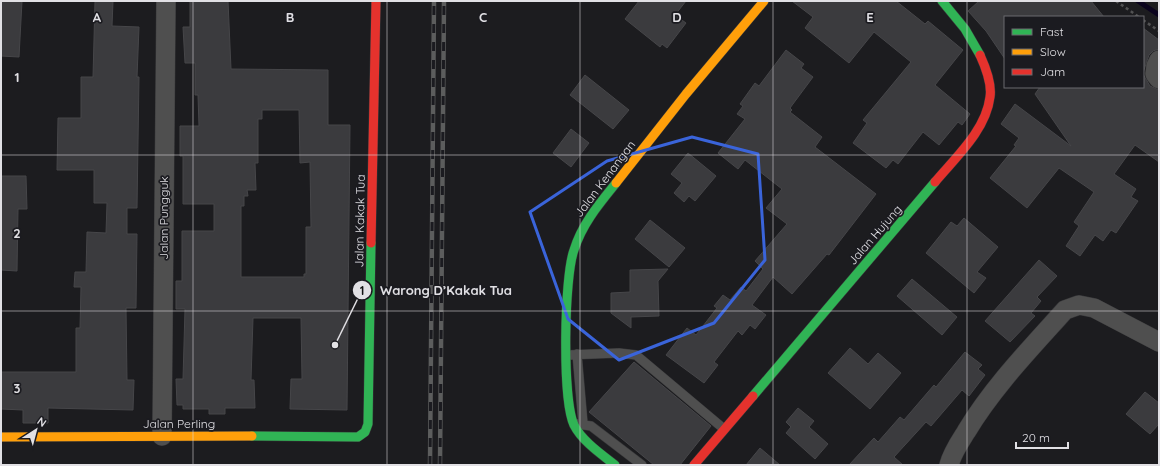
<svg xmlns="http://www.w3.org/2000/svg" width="1160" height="466" viewBox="0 0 1160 466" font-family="Quicksand,sans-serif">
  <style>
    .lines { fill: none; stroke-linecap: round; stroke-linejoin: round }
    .stream { stroke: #0a031d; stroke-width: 5 }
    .building { fill: #3b3b3e; stroke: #464649; fill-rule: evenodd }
    .lane-casing { stroke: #38383a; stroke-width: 10 }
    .street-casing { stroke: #38383a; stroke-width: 20 }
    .fast-casing { stroke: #38383a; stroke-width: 10 }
    .slow-casing { stroke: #38383a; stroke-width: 10 }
    .jam-casing { stroke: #38383a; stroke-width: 10 }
    .path { stroke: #525253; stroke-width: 2.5; stroke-dasharray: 3 3; stroke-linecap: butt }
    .lane { stroke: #4f4f4f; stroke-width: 9 }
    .street { stroke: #4f4f4f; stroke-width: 19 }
    .fast { stroke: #30b455; stroke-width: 9 }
    .slow { stroke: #ff9f0a; stroke-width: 9 }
    .jam { stroke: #e5322d; stroke-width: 9 }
    .rail-casing { stroke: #5c5d5d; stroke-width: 4.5 }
    .rail { stroke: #1b1b20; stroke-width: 3; stroke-dasharray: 9; stroke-linecap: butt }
    .marked { fill: none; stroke: #3a64da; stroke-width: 3; stroke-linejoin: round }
    .grid { fill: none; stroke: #e1e0e4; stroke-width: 1; stroke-opacity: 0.55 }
    .labels { text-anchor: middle; stroke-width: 3.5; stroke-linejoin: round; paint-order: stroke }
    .street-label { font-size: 12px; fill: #e1e0e4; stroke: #1b1b20 }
    .grid-label { font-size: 13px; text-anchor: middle; font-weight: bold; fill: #e1e0e4; stroke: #1b1b20; stroke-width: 3.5; stroke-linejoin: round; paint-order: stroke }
    .leader { fill: none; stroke: #e1e0e4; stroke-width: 1.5 }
    .callout-dot { fill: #e1e0e4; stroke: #1b1b20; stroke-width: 1.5 }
    .mark-label { font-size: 12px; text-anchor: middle; font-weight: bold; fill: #111 }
    .callout-label { font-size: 13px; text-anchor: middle; font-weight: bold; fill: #e1e0e4; stroke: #1b1b20; stroke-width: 3.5; stroke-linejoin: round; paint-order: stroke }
  </style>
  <rect width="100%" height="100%" fill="#1c1c1f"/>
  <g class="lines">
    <path class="stream" d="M1138,1l21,14"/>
  </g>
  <path class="building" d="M1,1h21l-3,56 -18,-1z
    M95,1h18l-1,25 27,1 -2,50h2l-2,131h-10v26h10l-1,74h-10l1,72h7l-1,30 -85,-2v15h-25v-13l-22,-1v-37h75v-44h4l1,-41h-7l1,-15h11l1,-40 19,1 1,-30h-13v-33h-37l1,-52h23v-41h12z
    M190,1h38l3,68 97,1v55h22l-3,285 -57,-1 1,-30h11l-1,-61h-48l-2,62h3l1,28h-30v6h-16v-5h-26v-4h-6l-1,-26h7l2,-70h-9v-28h6v-50h32v-27h-31v-48h-3v-30h19l-1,-31h-3v-32h-10l-2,-36h7zM262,110h37l1,53 10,-1 1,65h-5v47h-2v3h-63v-71h3v-10h4l-1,-6h9l-1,-27h3v-44h4z
    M639,1h47l-11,14 11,8 -19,25 -5,-4 -2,3 -35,-28z
    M792,1h104l29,23 3,-3 35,29 -28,35 35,29 -8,11 -4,-3 -19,23 -16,-13 -25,32 -5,-4 -7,8 -33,-25 14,-20 -4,-3 48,-58 -37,-30 -25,31 -44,-35 8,-11z
    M979,1h112l13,16h-99v42l-19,-28 -18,-20z
    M1143,28l16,12v9l-6,2 -4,4 -6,18z
    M786,50l18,14 -3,4 12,9 -23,31 2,2 -2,2 32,25 -7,10 61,47 -47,61 -2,-1 -35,40 -19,-17 -21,28 14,10 -11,14 -5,-4 -8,10 -4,-4 -24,31 4,3 -14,18 -38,-28 21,-27 9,7 21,-27 -3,-2 9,-11 7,5 11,-13 5,4 17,-22 -8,-8 32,-37 -21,-16 16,-19 -37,-29 -7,9 -20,-16 27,-34 -8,-5 6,-8 -3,-2 15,-21 4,3z
    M1143,74l7,12 9,4v72l-24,-17 -21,29 22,15 -5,8 7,4 -22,32 -5,-3 -8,11 -8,-6 -15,21 -14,-10 13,-20 -5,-4 20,-30 -35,-24 -32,40 -37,-30 26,-32 -2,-1 5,-7 -18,-14 14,-20 56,42 -36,-52 5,-7h103z
    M585,75l44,35 -16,19 -43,-34z
    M571,129l18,14 -18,24 -18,-14z
    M688,153l28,23 -21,25 -6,-5 -5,6 -10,-9 8,-10 -11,-9z
    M1,176h25l1,33h-9l-1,62 -16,-1z
    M964,218l34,29 -21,25 9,6 -12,15 -48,-40 25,-31 6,4z
    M650,220l35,28 -16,19 -34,-28z
    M1039,260l18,16 -20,21 4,4 -10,12 4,3 -25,26 -25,-21z
    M668,269l-10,12 1,35 -28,1v11l-20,-15v-20l19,-1v-22z
    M912,279l45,38 -15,18 -45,-39z
    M850,348l18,16 10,-11 23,20 -31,36 -42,-36z
    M965,352l17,13 -4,4 7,6 -16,21 -7,-6 -31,36 -5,-4 -32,35 9,8h-54l25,-27 4,4 22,-25 4,3 30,-35 2,2z
    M634,362l77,64 -31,39h-26l-65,-53z
    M1145,392l14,11v21l-9,10 -24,-20z
    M798,408l16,13 -5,6 19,17 -13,15 -29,-26 5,-6 -5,-5z
    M760,448l20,17h-34z"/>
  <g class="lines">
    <g class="lane-casing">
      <path id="lane" d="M577,354l6,69
        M567,355l52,-2 17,2 88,74
        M577,424l14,2 51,39"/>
    </g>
    <g class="street-casing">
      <path id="street" d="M1159,60l-3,6 -1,8 4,5
        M162,436l4,-435
        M949,465c3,-12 10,-22 17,-33 27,-45 64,-83 99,-122l14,-5 15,3 65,34"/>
    </g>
    <g class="fast-casing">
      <path id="fast" d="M942,1l23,28 15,26
        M753,396l182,-214
        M252,436l106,1 7,-5 3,-8 3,-181
        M615,465c-14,-11 -33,-24 -41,-40 -12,-26 -10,-148 0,-175 8,-26 25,-46 42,-67"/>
    </g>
    <g class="slow-casing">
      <path id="slow" d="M616,183l70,-89 78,-93
        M1,437l251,-1"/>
    </g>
    <g class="jam-casing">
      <path id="jam" d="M935,182c21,-25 51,-52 55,-85 2,-12 -5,-31 -10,-42
        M371,243l5,-242
        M694,465l59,-69"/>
    </g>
    <path class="path" d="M1116,1l23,16
      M1143,20l16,11"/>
    <use href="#lane" class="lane"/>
    <use href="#street" class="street"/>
    <use href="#fast" class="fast"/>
    <use href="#slow" class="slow"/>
    <use href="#jam" class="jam"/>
    <g class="rail-casing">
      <path id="rail" d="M430,465l4,-464
        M440,465l4,-464"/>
    </g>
    <use href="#rail" class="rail"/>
  </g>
  <path class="marked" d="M692,137l66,17 7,106 -51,63 -95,37 -51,-41 -38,-107 77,-51z"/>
  <path class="grid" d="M193,1v464M387,1v464M580,1v464M773,1v464M967,1v464M1,155h1158M1,311h1158"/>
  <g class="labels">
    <g class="street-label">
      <text transform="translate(605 179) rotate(-53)" y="4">Jalan Kenangan</text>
      <text transform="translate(164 218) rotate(-90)" y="4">Jalan Pungguk</text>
      <text transform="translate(360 221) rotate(-89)" y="4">Jalan Kakak Tua</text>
      <text transform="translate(875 235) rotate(-49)" y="4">Jalan Hujung</text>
      <text x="179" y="428">Jalan Perling</text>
    </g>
  </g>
  <g class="grid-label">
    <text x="97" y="22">A</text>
    <text x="290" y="22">B</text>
    <text x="483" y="22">C</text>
    <text x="677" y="22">D</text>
    <text x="870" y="22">E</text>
    <text x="17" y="82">1</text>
    <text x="17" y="238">2</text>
    <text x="17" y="393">3</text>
  </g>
  <path class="leader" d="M335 345L362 290"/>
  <g class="callout-dot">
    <circle cx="335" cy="345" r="4"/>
    <circle cx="362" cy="290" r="10"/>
  </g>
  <g class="mark-label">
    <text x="362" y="295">1</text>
  </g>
  <g class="callout-label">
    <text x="446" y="295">Warong D’Kakak Tua</text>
  </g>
  <rect width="1160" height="466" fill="none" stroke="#e1e0e4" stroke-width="4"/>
  <rect x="1004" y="16" width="140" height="72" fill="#1b1b20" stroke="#6a6a6e"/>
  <rect x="1012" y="29" width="20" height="6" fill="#30b455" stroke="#6a6a6e"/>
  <text x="1040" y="36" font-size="12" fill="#e1e0e4">Fast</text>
  <rect x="1012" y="49" width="20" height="6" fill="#ff9f0a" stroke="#6a6a6e"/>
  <text x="1040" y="56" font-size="12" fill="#e1e0e4">Slow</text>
  <rect x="1012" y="69" width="20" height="6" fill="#e5322d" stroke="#6a6a6e"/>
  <text x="1040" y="76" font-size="12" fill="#e1e0e4">Jam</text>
  <g transform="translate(36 430) rotate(36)" stroke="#1b1b20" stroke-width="3" paint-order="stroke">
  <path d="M0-3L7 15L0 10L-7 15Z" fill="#e1e0e4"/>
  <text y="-6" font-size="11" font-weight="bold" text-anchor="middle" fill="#e1e0e4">N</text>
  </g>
  <path d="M1016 442v6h52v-6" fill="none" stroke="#e1e0e4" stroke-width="2"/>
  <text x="1022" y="442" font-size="12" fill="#e1e0e4" stroke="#1b1b20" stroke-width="3" paint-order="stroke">20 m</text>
</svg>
